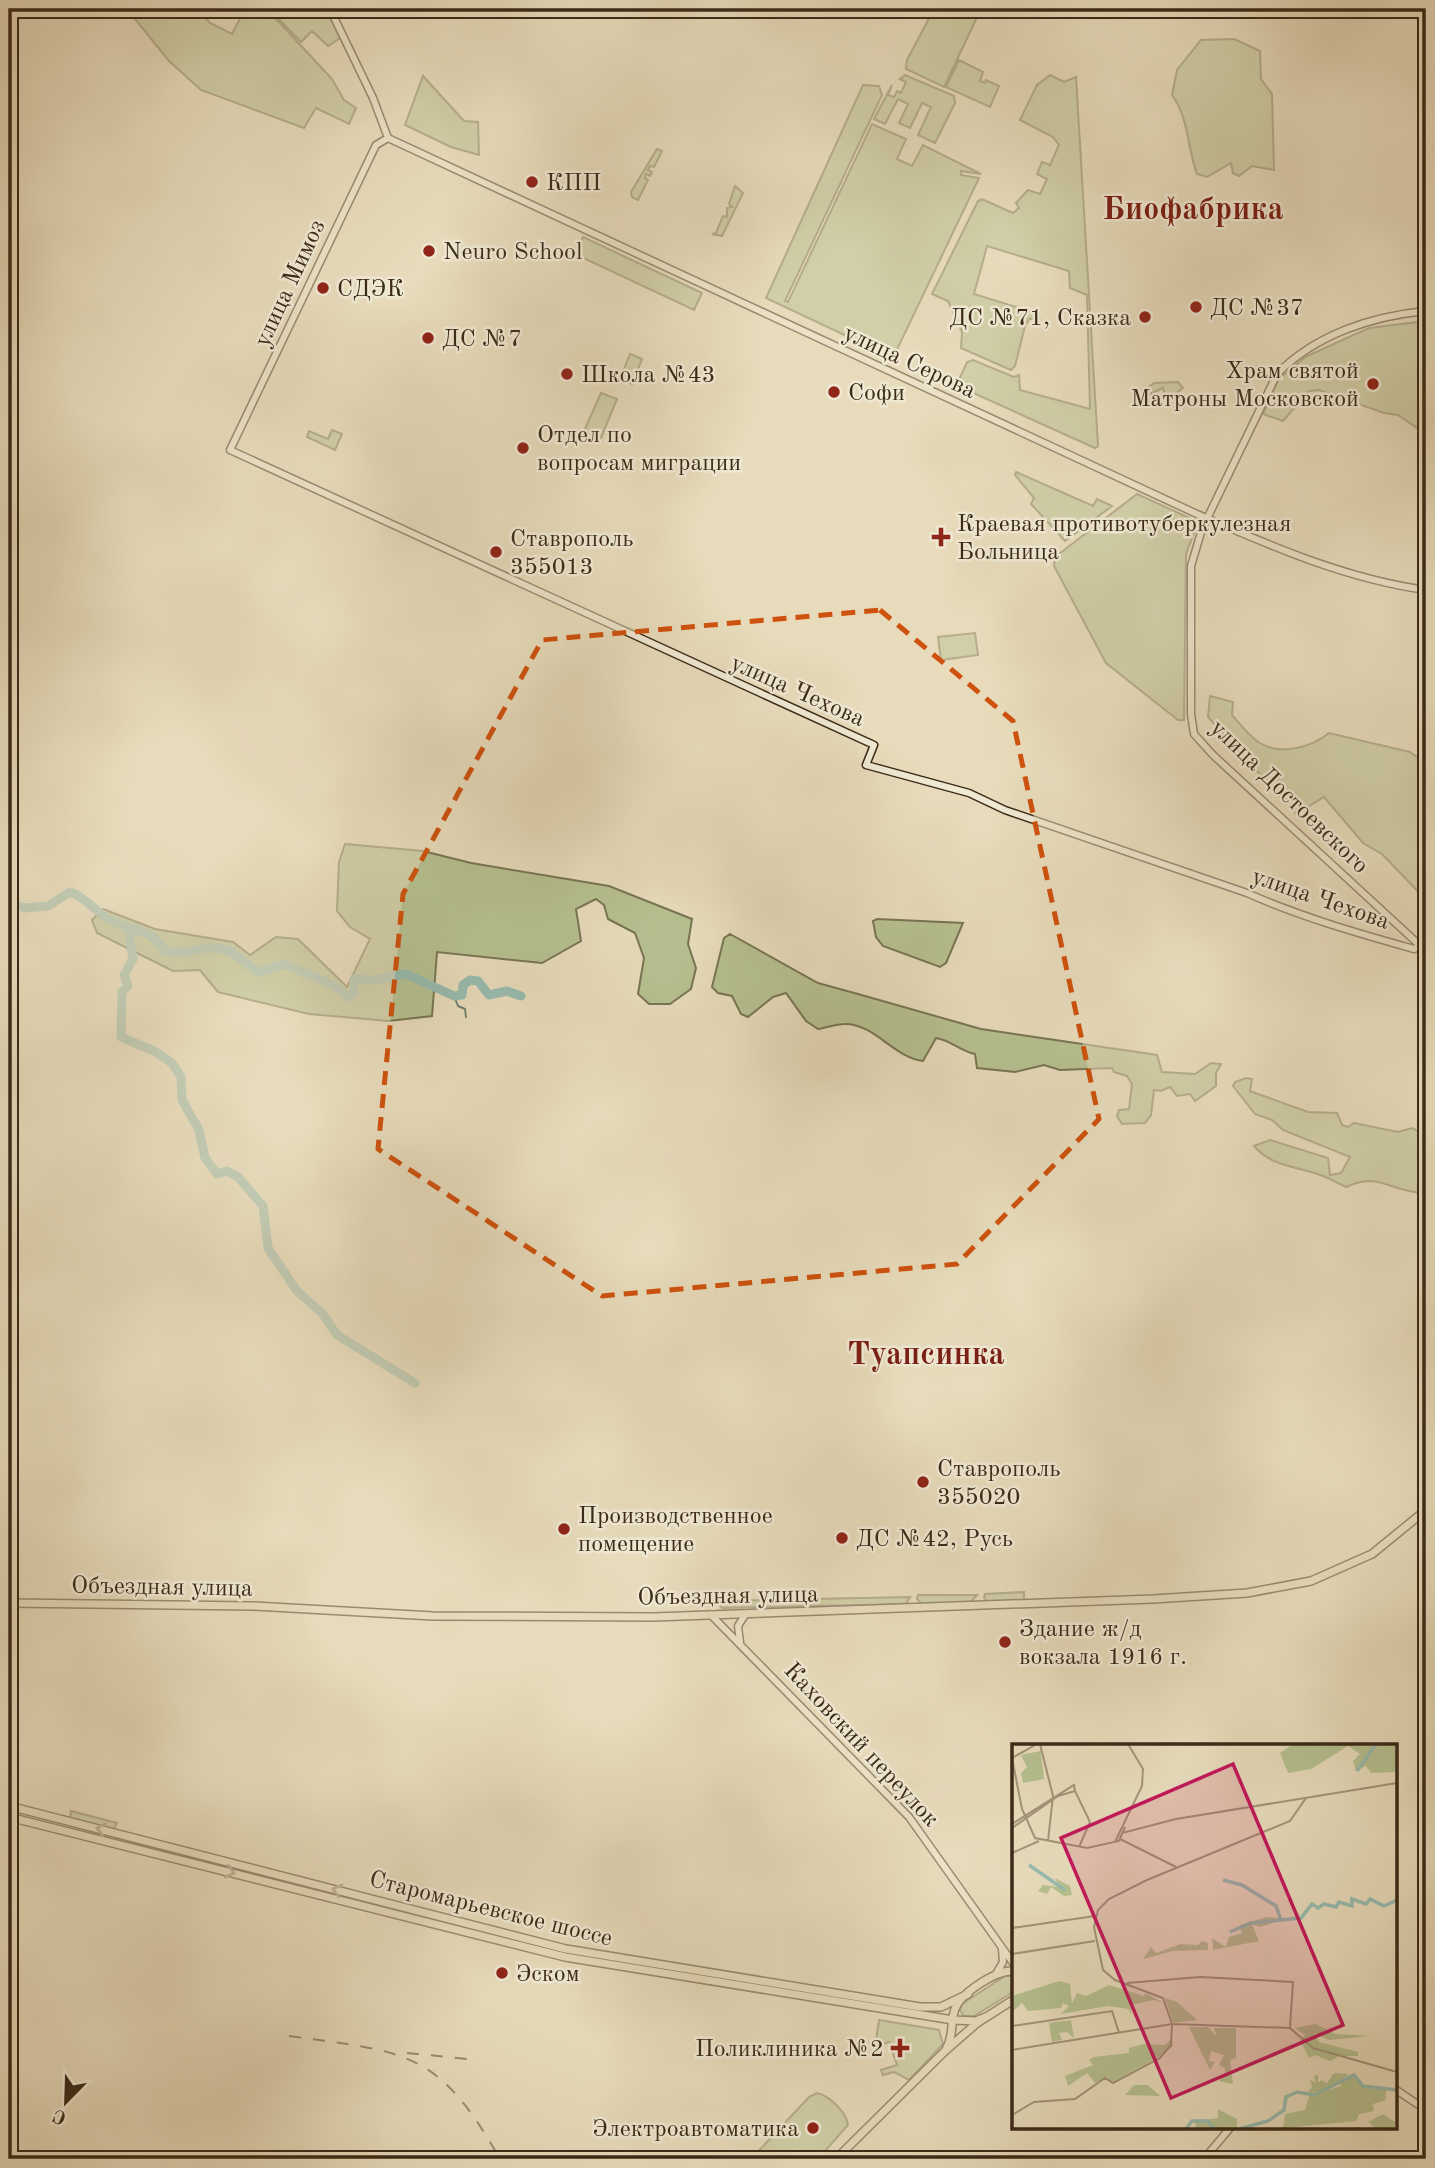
<svg xmlns="http://www.w3.org/2000/svg" width="1435" height="2168" viewBox="0 0 1435 2168" font-family="'Old Standard TT',serif">
  <style>
    .green { fill: #b6c090; stroke: #787554; stroke-width: 2 }
    .lines { fill: none; stroke-linecap: round; stroke-linejoin: round }
    .stream { stroke: #728172; stroke-width: 2 }
    .river { stroke: #97bbae; stroke-width: 9 }
    .secondary-casing { stroke: #3b2a17; stroke-width: 9 }
    .primary-casing { stroke: #3b2a17; stroke-width: 10 }
    .secondary { stroke: #efe8d3; stroke-width: 6 }
    .primary { stroke: #e7dbbb; stroke-width: 7 }
    .rail { stroke: #3b2a17; stroke-width: 2; stroke-dasharray: 12 12; stroke-linecap: butt }
    .oneway { stroke: #918269 }
    .marked { fill: none; stroke: #ce520e; stroke-width: 5; stroke-dasharray: 14 9; stroke-linejoin: round }
    .poi-dot { fill: #8f2418; stroke: #efe8d3; stroke-width: 2.5 }
    .labels { text-anchor: middle; stroke-width: 5; stroke-linejoin: round; paint-order: stroke }
    .poi-label { font-size: 24px; fill: #3b2a17; stroke: #efe8d3; text-anchor: start }
    .street-label { font-size: 24px; fill: #3b2a17; stroke: #efe8d3 }
    .district-label { font-size: 32px; font-weight: bold; fill: #7a1f14; stroke: #efe8d3 }
    .inset-river { fill: none; stroke: #97bbae; stroke-width: 3.5 }
    .inset-road { fill: none; stroke: #a29479; stroke-width: 2 }
    .view { fill: #c2185b; fill-opacity: 0.15; stroke: #c2185b; stroke-width: 3.5 }
    .inset-edge { fill: none; stroke: #3b2a17; stroke-width: 3.5 }
  </style>
  <rect width="100%" height="100%" fill="#e7dbbb"/>
  <filter id="stains"><feTurbulence type="fractalNoise" baseFrequency=".00286" numOctaves="4"/><feColorMatrix values="0 0 0 0 .2 0 0 0 0 .09 0 0 0 0 .02 0 0 0 .5 -.17"/></filter>
  <radialGradient id="worn" r=".72"><stop offset=".6" stop-color="#630" stop-opacity="0"/><stop offset="1" stop-color="#630" stop-opacity=".3"/></radialGradient>
  <path class="green" d="M127,9h70l13,14 22,11 13,-25h18l16,13 53,57 12,21 12,8 -7,16 -33,-16 -12,20 -103,-38 -32,-29z
    M269,9h58l15,28 -14,9 -16,-15 -11,11z
    M934,9h47l-37,78 -38,-18 1,-9z
    M1234,39l26,12 1,28 11,15 2,76 -22,-4 -13,10 -6,-3 -2,-10 -24,14 -10,-3c-10,-27 -8,-56 -25,-79l5,-25 24,-30z
    M959,60l24,12 -3,9 5,2 1,-3 13,6 -9,21 -44,-20z
    M905,75l49,21 1,7 -20,40 -17,-8 13,-28 -9,-4 -12,25 -11,-5 9,-19 -10,-5 -13,25 -11,-5 18,-34 -4,10 6,2 3,-6 4,2 5,-11 -6,-3z
    M1050,75l14,7 12,-5 22,369 -3,2 -135,-61 2,-5 -3,-2 8,-18 6,-2 41,17 5,-2 1,15 70,19 -3,-114 -17,-7 -1,-17 -82,-25 -13,48 65,20v4l-10,1 -4,7 -10,40 -4,4 -50,-22 1,-16 -14,-31 -16,-7 46,-93 4,-2 31,14 6,-5 -3,-5 12,-13 12,4 7,-15 -10,-5 5,-12 8,3 9,-20 -6,-8 -33,-17 17,-35z
    M423,76l41,45 14,1 1,33 -28,-8 -46,-22z
    M863,85l16,1 3,9 -97,206 3,1 84,-178 34,15 -9,20 15,7 11,-21 58,29 -20,-3v4l18,3 -86,180 -127,-60z
    M657,149l5,2 -8,16 -4,-1 -2,4 4,2 -2,4 -4,-2 -1,4 3,2 -10,20 -6,-3 -1,-5z
    M735,186l8,7 -21,43 -10,-2 4,-1 7,-17 4,1v-9l5,-1 -3,-3z
    M583,237l119,56 -8,17 -119,-56z
    M1426,321v113l-28,-19 -14,-2 -65,-23 -10,1 -26,30 -20,-7 15,-34 27,-23 64,-29z
    M630,354l12,5 -10,25 -12,-5z
    M1178,382l5,6 -16,12 -4,-12 -13,6 -3,12 -3,-3 1,-13 9,-7z
    M601,393l16,6 -16,39 -17,-7z
    M332,430l10,4 -7,16 -28,-13 2,-6 19,8z
    M1016,472l77,34 4,-7 15,7 -47,35 -34,-37 3,-6 -19,-23z
    M1137,494l57,26 3,5 -11,29 -2,166h-6l-72,-57 -52,-97 1,-9z
    M975,633l3,22 -37,5 -3,-23z
    M1210,696l23,6 -1,13c8,9 18,22 28,28 21,13 52,4 69,-10l81,19 14,10 2,138 -44,-46 -19,-11 -39,-46 -28,17 -88,-97z
    M345,844l78,7 48,12 138,23 83,33 -4,25 8,24 -5,21 -21,15h-21l-11,-10 6,-36 -9,-25 -27,-14 -4,-14 -8,-6 -20,10 5,32 -39,22 -105,-11 -5,64 -44,5 -79,-7 -91,-22 -18,-22 -27,1 -76,-38 -5,-13 11,-11 52,20 78,13 17,13 26,-18 22,2 49,48 23,-48 -20,-12 -13,-16 2,-49z
    M877,919l86,4 -17,40 -6,4 -57,-21 -7,-9 -3,-16z
    M730,934l88,49 40,11 123,35 176,26 5,17 33,2 16,-11 10,1 -5,9v13l-21,15 -5,-7 -13,2 -7,-9 -9,4 -7,-1 -3,25 -6,8 -23,1 -5,-8 2,-6 10,-1 3,-25 -5,-8 -13,-4 -2,-4 -52,2 -16,-5 -29,7 -38,-4 -2,-14c-14,-2 -24,-14 -39,-16l-13,23c-30,-4 -48,-37 -78,-37 -9,0 -19,4 -27,5l-12,-8 -20,-28 -13,4 -25,20 -7,-3 -9,-18 -14,-3 -6,-6 12,-49z
    M1246,1078l6,1 -2,12 58,21 29,1 5,12 6,2 6,-4 44,9 14,-4 14,7 -1,58c-33,0 -46,-22 -79,-6 -8,-4 -17,-9 -26,-12 -24,-9 -48,-8 -66,-29l16,-6 58,18 2,17 11,-2 9,-16 -67,-27 -11,-10 -17,-6 -22,-28 2,-4z
    M1024,1592v8l-36,2 -4,-4 1,-4z
    M977,1595l-6,7 -49,2 -5,-5 1,-4z
    M910,1597l-4,7 -184,4 -6,-7z
    M9,1809l148,37v4l-148,-36z
    M71,1811l46,12 -4,7 -43,-11z
    M183,1854l331,84 -1,4 -330,-85z
    M1005,1976h8v16l-39,24h-10l-4,-6 2,-6z
    M879,2020l60,10 4,14 -34,36 -15,-8 -11,3 -2,-5 16,-5 -8,-23 -14,5z
    M817,2093c13,3 29,19 31,32l-30,34h-67l58,-62z"/>
  <g class="lines">
    <path class="stream" d="M454,996l4,10 7,3 1,8"/>
    <path class="river" d="M9,899l4,5 12,4 23,-2 22,-14 5,2c12,6 21,17 32,24 20,13 46,9 57,33 22,5 32,-4 51,-3 19,0 29,18 45,24l25,-8 50,22 13,11 6,-3v-15l20,1 32,-6 48,22 8,-1 1,-10 7,-5 8,1 11,14 18,-4 14,5
      M128,927l5,32 -9,16 4,11 -6,6 -1,45 33,14 18,12 9,14 1,23 17,30 6,28 12,16 10,-3 11,6 25,29 5,42 29,43 26,23 14,21 78,48"/>
    <g class="secondary-casing">
      <path id="secondary" d="M330,9l43,89 15,40
        M388,138l-12,7 -146,305 644,295 -8,20 103,28 36,17 242,83c54,24 110,40 167,56l7,-3
        M388,138l809,376c74,32 149,65 229,76
        M1426,311c-53,5 -110,23 -149,63l-75,155 -11,37v148l3,20 19,21 213,196
        M711,1615l198,202 104,146
        M740,1642l-2,-16 7,-11
        M996,1974l7,-12 -1,-13
        M1395,2089l31,21
        M1204,2159l26,-31"/>
    </g>
    <g class="primary-casing">
      <path id="primary" d="M9,1603l244,3 180,10 221,1 499,-18 94,-6 64,-12 61,-27 54,-44
        M9,1806l557,143 354,58h21l27,-13
        M9,1817l556,140 388,63 23,1 12,-5
        M947,2047c7,-12 3,-25 8,-38 6,-16 41,-39 58,-38
        M836,2159l109,-108 32,-28 36,-23"/>
    </g>
    <use href="#secondary" class="secondary"/>
    <use href="#primary" class="primary"/>
    <path class="rail" d="M289,2036c118,16 149,14 211,123
      M407,2053l71,7"/>
  </g>
  <defs><path id="oneway-chevron" d="M-2-3.5L2.5 0L-2 3.5" fill="none" stroke-width="1.6" stroke-linecap="round" stroke-linejoin="round" transform="scale(1.75)"/></defs>
  <g class="oneway">
    <use href="#oneway-chevron" transform="translate(101 1829) rotate(-166)"/>
    <use href="#oneway-chevron" transform="translate(230 1872) rotate(14)"/>
    <use href="#oneway-chevron" transform="translate(337 1890) rotate(-165)"/>
  </g>
  <path d="M0 0H1435V2168H0ZM880,610l133,111 86,398 -142,145 -355,32 -224,-147 25,-255 139,-254z" fill="#e7dbbb" fill-opacity=".55" fill-rule="evenodd"/>
  <path class="marked" d="M880,610l133,111 86,398 -142,145 -355,32 -224,-147 25,-255 139,-254z"/>
  <g class="poi-dot">
    <circle cx="532" cy="182" r="7"/>
    <circle cx="429" cy="251" r="7"/>
    <circle cx="323" cy="288" r="7"/>
    <circle cx="1196" cy="307" r="7"/>
    <circle cx="1145" cy="317" r="7"/>
    <circle cx="428" cy="338" r="7"/>
    <circle cx="567" cy="374" r="7"/>
    <circle cx="1373" cy="384" r="7"/>
    <circle cx="834" cy="392" r="7"/>
    <circle cx="523" cy="448" r="7"/>
    <path d="M937.5 526.5h7v7h7v7h-7v7h-7v-7h-7v-7h7z"/>
    <circle cx="496" cy="552" r="7"/>
    <circle cx="923" cy="1482" r="7"/>
    <circle cx="564" cy="1529" r="7"/>
    <circle cx="842" cy="1538" r="7"/>
    <circle cx="1005" cy="1642" r="7"/>
    <circle cx="502" cy="1973" r="7"/>
    <path d="M896.5 2037.5h7v7h7v7h-7v7h-7v-7h-7v-7h7z"/>
    <circle cx="813" cy="2128" r="7"/>
  </g>
  <g class="labels">
    <g class="poi-label">
      <text x="546" y="190">КПП</text>
      <text x="443" y="259">Neuro School</text>
      <text x="337" y="296">СДЭК</text>
      <text x="1210" y="315">ДС №37</text>
      <text x="1131" y="325" text-anchor="end">ДС №71, Сказка</text>
      <text x="442" y="346">ДС №7</text>
      <text x="1359" y="378" text-anchor="end">Храм святой<tspan x="1359" dy="28">Матроны Московской</tspan></text>
      <text x="581" y="382">Школа №43</text>
      <text x="848" y="400">Софи</text>
      <text x="537" y="442">Отдел по<tspan x="537" dy="28">вопросам миграции</tspan></text>
      <text x="957" y="531">Краевая противотуберкулезная<tspan x="957" dy="28">Больница</tspan></text>
      <text x="510" y="546">Ставрополь<tspan x="510" dy="28">355013</tspan></text>
      <text x="937" y="1476">Ставрополь<tspan x="937" dy="28">355020</tspan></text>
      <text x="578" y="1523">Производственное<tspan x="578" dy="28">помещение</tspan></text>
      <text x="856" y="1546">ДС №42, Русь</text>
      <text x="1019" y="1636">Здание ж/д<tspan x="1019" dy="28">вокзала 1916 г.</tspan></text>
      <text x="516" y="1981">Эском</text>
      <text x="884" y="2056" text-anchor="end">Поликлиника №2</text>
      <text x="799" y="2136" text-anchor="end">Электроавтоматика</text>
    </g>
    <g class="street-label">
      <text transform="translate(289 283) rotate(-65)" y="8">улица Мимоз</text>
      <text transform="translate(910 361) rotate(25)" y="8">улица Серова</text>
      <text transform="translate(798 690) rotate(24)" y="8">улица Чехова</text>
      <text transform="translate(1290 796) rotate(44)" y="8">улица Достоевского</text>
      <text transform="translate(1321 898) rotate(19)" y="8">улица Чехова</text>
      <text transform="translate(162 1586) rotate(1)" y="8">Объездная улица</text>
      <text transform="translate(728 1595) rotate(-1)" y="8">Объездная улица</text>
      <text transform="translate(862 1744) rotate(47)" y="8">Каховский переулок</text>
      <text transform="translate(491 1908) rotate(14)" y="8">Старомарьевское шоссе</text>
    </g>
    <g class="district-label">
      <text x="1193" y="219">Биофабрика</text>
      <text x="926" y="1364">Туапсинка</text>
    </g>
  </g>
  <g transform="translate(1012 1744)">
    <rect width="385" height="385" fill="#e7dbbb"/>
    <path d="M28,0l4,35 -21,4 -2,-10 6,-6 -6,-12 19,-4zM281,0h104v28l-26,1 -5,-7 -10,5 -3,-10 7,-7 -12,-8 -37,23 -23,4 -8,-20zM43,134l15,8 2,9 -8,1 -13,-9 -4,7 -9,-3 5,-6 17,2zM255,173l18,2 -25,8 -8,-3 7,17 -46,9 -1,-12 14,9 3,-10 13,-4 -2,-8zM190,197l6,2v7l-35,1 -30,8 8,-12 5,6 24,-9 18,1zM47,237l11,3 2,19 5,-10 9,3 23,-11 35,11 2,-3 17,10 -9,-3 -23,5v10l-2,-6 -21,-3 -47,8 8,-8 -6,-3 -2,5 -33,3 -6,-8 -10,9v-16zM153,254l12,4 20,18 -24,3zM59,276l3,18 -7,-6 -8,1 3,7 -10,2 -3,-19zM303,280l21,10 34,2 -41,4 -15,-7 5,9 39,10v4h-19l-9,5 -15,-6 -6,3 -9,-18 5,-5 -10,-7zM177,283h19l9,10 -3,-9h22v30l-6,2 3,24 -14,-3 6,-6v-7l-6,-3 5,-10 -13,-4 -2,10 6,1 -5,8zM159,295l2,7 -11,9 -50,27 -6,-5 -11,6 -8,-10 -19,13 -3,-10 28,-11 -4,-5 5,-3 35,-4v-5l15,-4 21,1zM322,329l15,1 -18,14 -24,6 5,-7 -2,-7 6,3 -2,-7 4,-1v8l3,-3 6,3zM344,332l7,12 23,1v11l-13,4 1,7 -15,3 -3,7 -80,8 7,-2 2,-13 20,-4 4,-14 32,-10 -1,-4zM122,341h14l12,11 -35,-1zM206,365l19,10v10h-41l-1,-7 23,-4zM371,370l12,8 -1,6 -18,1 -8,-7z" fill="#b6c090"/>
    <path class="inset-river" d="M345,27l19,-27M17,121l36,25M211,136l19,5 34,21 5,14M218,188l21,-9 50,-5 11,-14 6,4 6,-4 12,3 3,-5 13,4v-7l14,5 4,-5 14,7 13,-6M174,385l6,-8h16l6,8M227,385l29,-8 16,-11 2,-13 11,-5 17,3 40,-20 9,11 34,4"/>
    <path class="inset-road" d="M25,0l-25,14 10,51 13,29 52,10 32,-7 6,-14M28,0l13,52 -5,45M63,47l15,31 -11,25M0,80l62,-39 1,6 -17,5 -46,32M110,89l54,-14 221,-36M108,95l56,28M103,98l27,-56 1,-17 -15,-25M0,109l27,-12M0,184l83,-12M0,210l83,-13M115,239l73,-6 93,5 -3,46M0,282l100,-15 7,22M278,284l23,20 84,24M0,306l160,-26 -9,-26 -48,-18 -12,-10 -9,-43 4,-17 11,-11 38,-19 143,-59 16,-23M0,371l22,-13 41,-3 30,-21 8,5 47,-25 11,-13 1,-21 118,4"/>
    <path class="view" d="M221,20l110,261 -172,73 -110,-260z"/>
    <rect width="385" height="385" class="inset-edge"/>
  </g>
  <rect width="1435" height="2168" fill="none" stroke="#e7dbbb" stroke-width="35"/>
  <rect x="10" y="10" width="1414" height="2147" fill="none" stroke="#3b2a17" stroke-width="3.5"/>
  <rect x="18" y="18" width="1400" height="2133" fill="none" stroke="#3b2a17" stroke-width="2"/>
  <g transform="translate(66 2102) rotate(203)" stroke="#efe8d3" stroke-width="5" paint-order="stroke">
  <path d="M0-5L12 26L0 18L-12 26Z" fill="#3b2a17"/>
  <text y="-10" font-size="19" font-weight="bold" text-anchor="middle" fill="#3b2a17">С</text>
  </g>
  <rect width="100%" height="100%" filter="url(#stains)"/>
  <rect width="100%" height="100%" fill="url(#worn)"/>
</svg>
